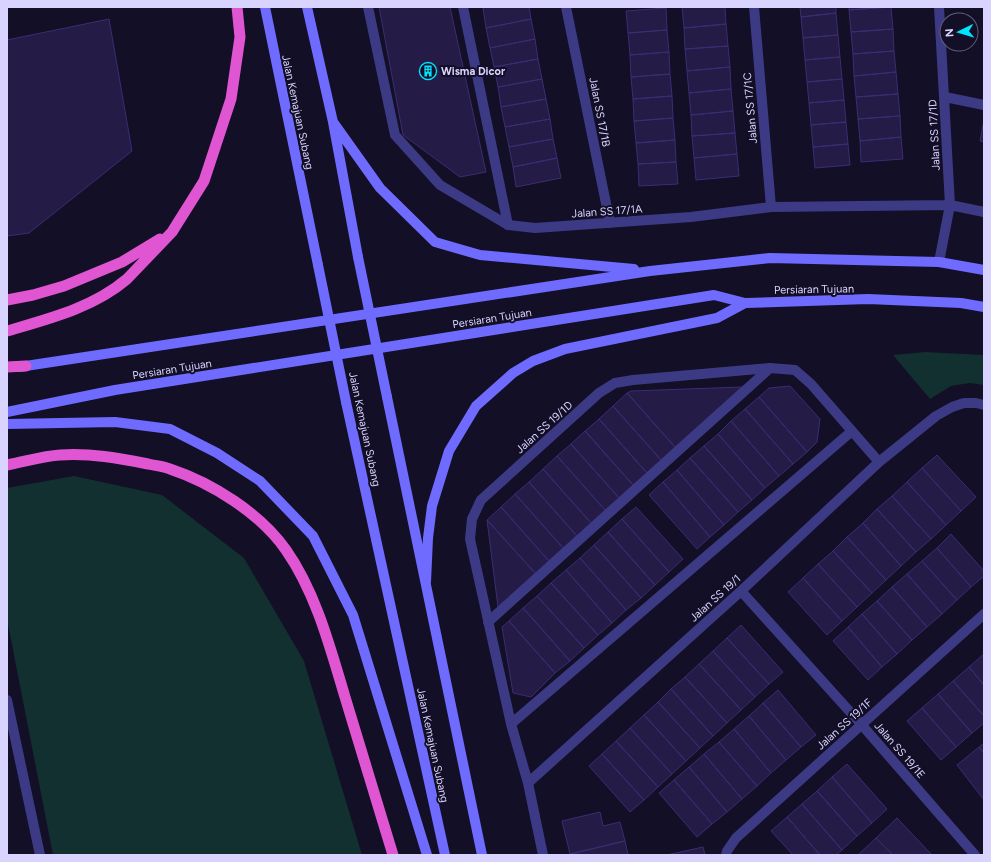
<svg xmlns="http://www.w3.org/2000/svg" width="991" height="862" viewBox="0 0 991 862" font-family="Figtree,sans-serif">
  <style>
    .green { fill: #12302f }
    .building { fill: #241b47; stroke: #3b2d73 }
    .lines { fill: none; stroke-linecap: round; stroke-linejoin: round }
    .service { stroke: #3d3a85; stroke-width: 10 }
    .minor { stroke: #3d3a85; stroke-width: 10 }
    .secondary { stroke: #6f6bff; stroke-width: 10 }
    .trunk { stroke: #e055d1; stroke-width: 11 }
    .secondary-bridge { stroke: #6f6bff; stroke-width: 10 }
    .labels { text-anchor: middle; stroke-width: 4; stroke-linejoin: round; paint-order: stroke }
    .poi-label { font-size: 11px; font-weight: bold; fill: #d9d4ff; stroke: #130f26; text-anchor: start }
    .street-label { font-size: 11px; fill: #d9d4ff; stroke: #130f26 }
  </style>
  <rect width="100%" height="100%" fill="#130f26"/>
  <path class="green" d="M925,352l59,3v30l-14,-2 -19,3 -21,13 -37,-44z
    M74,476l88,19 82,63 60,103 58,194h-309l-46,-236v-131z"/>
  <path class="building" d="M379,7h71l36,165 -26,5 -57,-42z
    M487,7h42l2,12 -45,9 -3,-20z
    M682,7h43l1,17 -42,4z
    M800,7h36v6l-35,4z
    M849,7h42l-42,3z
    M891,7l2,22 -42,3 -2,-22z
    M666,8l1,22 -39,3 -2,-22z
    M836,13l2,22 -35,3 -2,-21z
    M109,19l23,132 -103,82 -22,3v-196z
    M531,19l4,20 -45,9 -4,-20z
    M726,24l2,22 -43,3 -1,-21z
    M893,29l1,22 -41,3 -2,-22z
    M667,30l2,22 -39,3 -2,-22z
    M838,35l2,22 -35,3 -2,-22z
    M535,39l3,20 -44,8 -4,-19z
    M728,46l2,21 -43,4 -2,-22z
    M894,51l2,21 -42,4 -1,-22z
    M669,52l1,22 -39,3 -1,-22z
    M840,57l2,22 -35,3 -2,-22z
    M538,59l4,20 -44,8 -4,-20z
    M730,67l1,22 -42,4 -2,-22z
    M896,72l2,22 -42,3 -2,-21z
    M670,74l2,22 -39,3 -2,-22z
    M542,79l4,20 -45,8 -3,-20z
    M842,79l2,21 -35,3 -2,-21z
    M731,89l2,22 -42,4 -2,-22z
    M898,94l2,22 -42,3 -2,-22z
    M672,96l1,22 -39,3 -1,-22z
    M546,99l4,20 -45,8 -4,-20z
    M844,100l2,22 -35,3 -2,-22z
    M733,111l2,22 -43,3 -1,-21z
    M900,116l1,21 -41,4 -2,-22z
    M673,118l2,22 -39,3 -2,-22z
    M550,119l3,20 -44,8 -4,-20z
    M984,120v22l-4,-1z
    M846,122l2,22 -35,3 -2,-22z
    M735,133l2,21 -43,4 -2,-22z
    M901,137l2,22 -42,3 -1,-21z
    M553,139l4,19 -44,9 -4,-20z
    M675,140l1,22 -38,2 -2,-21z
    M848,144l2,21 -35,3 -2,-21z
    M737,154l2,22 -43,4 -2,-22z
    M557,158l4,20 -45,9 -3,-20z
    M676,162l2,22 -39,2 -1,-22z
    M790,386l30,33 -3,23 -10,10 -48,-55 10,-9z
    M742,387l-67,60 -48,-54 4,-2z
    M627,393l48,54 -14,13 -48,-54z
    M759,397l48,55 -14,12 -48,-55z
    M613,406l48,54 -14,13 -48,-54z
    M745,409l48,55 -14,12 -48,-55z
    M599,419l48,54 -14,12 -48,-54z
    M731,421l48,55 -14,12 -47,-54z
    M585,431l48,54 -14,13 -48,-54z
    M718,434l47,54 -13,12 -48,-54z
    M571,444l48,54 -14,12 -48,-54z
    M704,446l48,54 -14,12 -48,-54z
    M937,455l39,42 -15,14 -39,-43z
    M557,456l48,54 -14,13 -48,-54z
    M690,458l48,54 -14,13 -47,-55z
    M922,468l39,43 -15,14 -39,-43z
    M543,469l48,54 -14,13 -48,-54z
    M677,470l47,55 -14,12 -47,-55z
    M529,482l48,54 -14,12 -48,-54z
    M663,482l47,55 -13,12 -48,-54z
    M907,482l39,43 -15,14 -39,-43z
    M515,494l48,54 -14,13 -48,-54z
    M892,496l39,43 -15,13 -39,-43z
    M501,507l48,54 -13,13 -49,-54z
    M636,507l47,52 -14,13 -47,-53z
    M877,509l39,43 -15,14 -38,-43z
    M622,519l47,53 -14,13 -47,-53z
    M487,520l49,54 -38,33z
    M863,523l38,43 -15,14 -39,-43z
    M608,532l47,53 -14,13 -47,-53z
    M951,534l33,37v5l-13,11 -34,-39z
    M847,537l39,43 -14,13 -39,-42z
    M594,545l47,53 -15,12 -46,-52z
    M937,548l34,39 -14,13 -35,-39z
    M833,551l39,42 -15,14 -39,-43z
    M580,558l46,52 -14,13 -46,-53z
    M922,561l35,39 -15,14 -35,-40z
    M818,564l39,43 -15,14 -39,-43z
    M566,570l46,53 -14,12 -47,-52z
    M907,574l35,40 -15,13 -35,-40z
    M803,578l39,43 -15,14 -39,-43z
    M551,583l47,52 -14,13 -47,-52z
    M892,587l35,40 -15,13 -35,-39z
    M537,596l47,52 -14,13 -47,-53z
    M877,601l35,39 -15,14 -35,-40z
    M523,608l47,53 -15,12 -46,-52z
    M862,614l35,40 -15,13 -34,-40z
    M509,621l46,52 -24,24 -18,-4 -11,-66z
    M741,625l42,47 -14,12 -42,-46z
    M848,627l34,40 -14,13 -35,-39z
    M727,638l42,46 -14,13 -42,-46z
    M713,651l42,46 -14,13 -42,-46z
    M984,654v31l-15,-18z
    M699,664l42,46 -14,13 -42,-46z
    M969,667l15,18v31l-31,-35z
    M685,677l42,46 -14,13 -42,-47z
    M953,681l31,35v7l-12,10 -34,-39z
    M671,689l42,47 -13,12 -42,-46z
    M778,690l38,45 -15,12 -38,-44z
    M938,694l34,39 -16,14 -34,-39z
    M658,702l42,46 -14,13 -42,-46z
    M763,703l38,44 -15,13 -37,-44z
    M922,708l34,39 -15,13 -34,-39z
    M644,715l42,46 -14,13 -42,-46z
    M749,716l37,44 -15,13 -37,-44z
    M630,728l42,46 -14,13 -42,-46z
    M734,729l37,44 -14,13 -38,-44z
    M616,741l42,46 -14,13 -42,-46z
    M719,742l38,44 -15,13 -38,-45z
    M984,743v10l-5,-6z
    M979,747l5,6v47l-27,-35z
    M602,754l42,46 -14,12 -41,-46z
    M704,754l38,45 -15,13 -38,-45z
    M847,764l40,45 -15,14 -40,-46z
    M689,767l38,45 -15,12 -38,-44z
    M832,777l40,46 -15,13 -40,-45z
    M674,780l38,44 -15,13 -38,-44z
    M817,791l40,45 -15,14 -40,-46z
    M802,804l40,46 -6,5h-16l-33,-38z
    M600,812l3,14 17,-4 5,19 -55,13 -8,-33z
    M787,817l33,38h-27l-22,-24z
    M897,818l35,37h-39l-17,-17z
    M876,838l17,17h-35z
    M625,841l3,14h-58v-1z
    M703,847l2,8h-38z"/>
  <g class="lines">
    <path class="service" d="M463,7l45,218
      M945,97l39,8
      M488,622l282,-254
      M7,700l33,155"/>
    <path class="minor" d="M368,7l27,128 45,50 68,40 27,3 156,-11 80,-10 179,-2 34,7
      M566,7l44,216
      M754,7l17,200
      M939,262l11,-57 -11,-198
      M741,591l120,133 114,131
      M511,724l341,-293
      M528,783l213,-192 138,-129 57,-46 16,-9 12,-4h12l8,2
      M543,855l-15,-72 -17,-59 -41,-185 2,-20 9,-19 118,-107 16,-10 18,-3 137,-12 25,2 16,14 68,78
      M726,855l1,-4 9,-13 248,-224"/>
    <path class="secondary" d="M265,7l53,258
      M307,7l26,115 25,135
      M333,122l47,66 55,54 45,13 154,14
      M19,367l631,-96 120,-13 169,4 45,8
      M387,397l95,458
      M346,402l99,453
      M7,412l108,-22 599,-95 31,8 123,-4 93,4 23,4
      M7,424l108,-2 55,7 47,24 43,28 53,55 40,79 74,240
      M426,582l2,-44 4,-32 17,-55 27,-45 37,-33 20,-12 32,-12 152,-31 28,-15"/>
    <path class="trunk" d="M7,300l26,-5 31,-9 58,-24 38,-23
      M7,331c41,-12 86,-23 120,-52l45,-47 32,-51 27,-82 9,-62 -3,-30
      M7,367l19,-1
      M7,465c17,-3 36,-9 53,-10 30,-2 59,3 88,9 8,2 15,2 22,5 42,14 90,44 116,81 30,43 44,97 59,147 16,53 32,105 48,158"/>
    <path class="secondary-bridge" d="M358,257l29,140
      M318,265l28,137"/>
  </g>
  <defs>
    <g id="building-ring" transform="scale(0.9)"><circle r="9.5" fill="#130f26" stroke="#00e5ff" stroke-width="1.5"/><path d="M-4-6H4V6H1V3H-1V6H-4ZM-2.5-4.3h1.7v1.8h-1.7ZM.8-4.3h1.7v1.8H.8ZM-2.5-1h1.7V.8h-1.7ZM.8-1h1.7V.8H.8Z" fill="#00e5ff"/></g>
  </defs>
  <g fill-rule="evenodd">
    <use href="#building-ring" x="428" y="71"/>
  </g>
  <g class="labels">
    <g class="poi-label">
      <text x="441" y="75">Wisma Dicor</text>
    </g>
    <g class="street-label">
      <text transform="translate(750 108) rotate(-95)" y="4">Jalan SS 17/1C</text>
      <text transform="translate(298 112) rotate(78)" y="4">Jalan Kemajuan Subang</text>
      <text transform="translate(600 112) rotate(79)" y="4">Jalan SS 17/1B</text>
      <text transform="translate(934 135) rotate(-93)" y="4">Jalan SS 17/1D</text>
      <text transform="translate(607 211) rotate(-4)" y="4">Jalan SS 17/1A</text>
      <text transform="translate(814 289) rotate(-1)" y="4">Persiaran Tujuan</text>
      <text transform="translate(492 318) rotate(-9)" y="4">Persiaran Tujuan</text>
      <text transform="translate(172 369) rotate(-9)" y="4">Persiaran Tujuan</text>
      <text transform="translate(544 427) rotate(-42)" y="4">Jalan SS 19/1D</text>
      <text transform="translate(365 429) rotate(78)" y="4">Jalan Kemajuan Subang</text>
      <text transform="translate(715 598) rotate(-42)" y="4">Jalan SS 19/1</text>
      <text transform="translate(844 724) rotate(-42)" y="4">Jalan SS 19/1F</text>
      <text transform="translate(433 745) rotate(78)" y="4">Jalan Kemajuan Subang</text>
      <text transform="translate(900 750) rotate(49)" y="4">Jalan SS 19/1E</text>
    </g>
  </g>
  <rect width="991" height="862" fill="none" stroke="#d9d4ff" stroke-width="16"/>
  <g transform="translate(959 32) rotate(265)"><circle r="19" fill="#130f26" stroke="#625e7d"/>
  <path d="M0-3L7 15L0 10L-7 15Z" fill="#00e5ff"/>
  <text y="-6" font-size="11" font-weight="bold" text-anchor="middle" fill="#d9d4ff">N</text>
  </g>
</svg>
